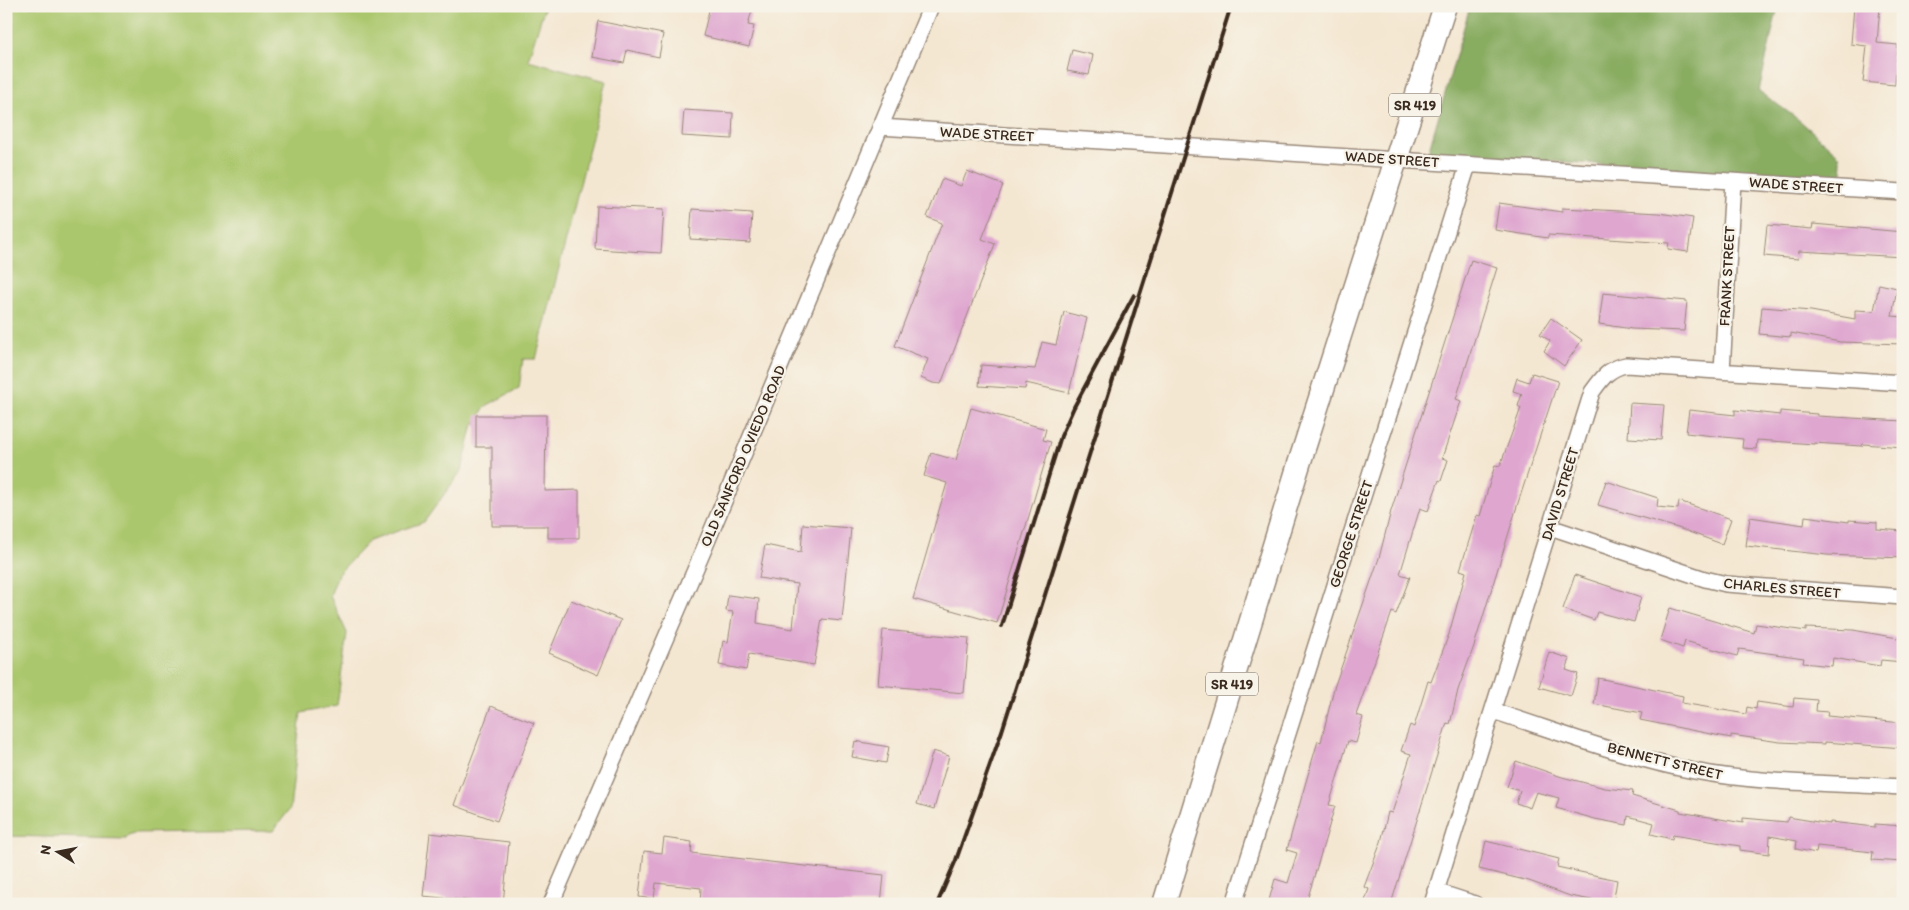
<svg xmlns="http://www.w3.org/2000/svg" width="1909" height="910" viewBox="0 0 1909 910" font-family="Itim,sans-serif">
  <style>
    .green { fill: #abc76d; stroke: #737846 }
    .forest { fill: #88ac60; stroke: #626b3f }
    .building { fill: #dfa7d0 }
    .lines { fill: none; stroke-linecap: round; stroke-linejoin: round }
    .street-casing { stroke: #988878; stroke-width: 18 }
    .primary-casing { stroke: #988878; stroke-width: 25 }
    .street { stroke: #fff; stroke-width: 15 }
    .primary { stroke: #fff; stroke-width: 22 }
    .rail { stroke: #3b2a1e; stroke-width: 4 }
    .labels { text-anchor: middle; stroke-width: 4.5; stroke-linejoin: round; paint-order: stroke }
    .shield { fill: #f7f3e8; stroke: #73665b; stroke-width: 1 }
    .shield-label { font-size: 14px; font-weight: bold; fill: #3b2a1e }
    .street-label { font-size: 15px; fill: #3b2a1e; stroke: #f7f3e8 }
  </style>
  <rect width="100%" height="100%" fill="#f7f3e8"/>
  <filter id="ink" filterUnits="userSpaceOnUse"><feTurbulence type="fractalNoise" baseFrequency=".02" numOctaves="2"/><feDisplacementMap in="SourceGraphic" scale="10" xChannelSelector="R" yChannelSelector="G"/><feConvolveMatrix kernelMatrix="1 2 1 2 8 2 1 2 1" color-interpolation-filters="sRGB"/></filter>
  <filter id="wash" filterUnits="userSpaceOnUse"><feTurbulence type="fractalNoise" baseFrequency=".0096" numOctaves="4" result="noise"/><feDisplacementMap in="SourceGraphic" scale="20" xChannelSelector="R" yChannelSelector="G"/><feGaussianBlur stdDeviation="1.12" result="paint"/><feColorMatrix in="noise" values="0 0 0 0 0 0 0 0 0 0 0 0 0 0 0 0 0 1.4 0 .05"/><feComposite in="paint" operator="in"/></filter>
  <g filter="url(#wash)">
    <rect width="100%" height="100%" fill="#f4e7d2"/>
    <path class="green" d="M6,6h539l-17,54 78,21 -70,278h-13l-4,29 -33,18 -14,22 -10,42 -38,52 -55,19 -31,33 -8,22 17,37 -10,73 -36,7 -11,96 -17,22 -139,2 -6,2 -2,4 -120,-3z"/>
    <path class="forest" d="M1470,6h308l-19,85 40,29 40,35 5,25 -416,-27z"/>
    <g id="blocks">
      <path class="building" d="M710,6h43l-5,19 6,1 -5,21 -46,-11z
        M1854,6h26l-3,37 21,2 -3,40 -32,-3 4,-36 -16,-2z
        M598,21l65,13 -4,23 -32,-7 -3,13 -32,-6z
        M1072,50l21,5 -4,20 -22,-4z
        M684,110l49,3 -1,26 -50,-3z
        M967,171l36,14 -21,54 13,5 -54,140 -8,-1 -12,-5 7,-19 -33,-13 47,-123 -15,-6 15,-38 19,7z
        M1499,203l63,9v-4l97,5 34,5 -5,34 -20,-3 1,-6 -121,-8v3l-53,-8z
        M597,206l67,3 -3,44 -66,-4z
        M692,209l60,4 -2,30 -60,-4z
        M1813,224l90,8v25l-104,-6 -1,8 -34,-3 3,-31 45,4z
        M1471,260l26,8 -41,131 5,2 -19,57 6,2 -7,21 -2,-1 -11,31 -8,-3 -20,66 10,3 -14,37 -4,-2 -36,103 7,2 -7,26 -8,-2 -19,64 6,1 -29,98h-38l7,-25 13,4 9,-30 -10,-3 18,-65 13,-44 3,1 13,-54 45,-130 12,-47z
        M1879,284l18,4 -5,28 11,1v27l-63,-2 -49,-9v4l-32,-3 3,-27 49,4 44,8v-9l19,1z
        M1603,293l84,8 -3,30 -52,-2 -33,-5z
        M1064,312l23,6 -18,75 -43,-10 -1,6 -46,-3 2,-21 54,4 7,-27 14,3z
        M1551,318l31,22 -18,26 -20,-15 6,-10 -10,-7z
        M1532,373l26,8 -40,122 -44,143 -16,44 -8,34 -3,-1 -56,181h-27l5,-15 -5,-2 17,-45 7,-30 4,1 19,-59 -10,-3 9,-26 4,2 14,-46 3,1 18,-48 17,-62 -6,-2 17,-55 3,1 15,-51 5,1 21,-58 -3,-2 4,-12 -9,-3 4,-13 12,4z
        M1630,403l34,2 -3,35 -33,-2z
        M971,408l75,21 -3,11 8,2 -54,181 -84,-24 34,-116 -23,-7 7,-23 25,7z
        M1689,410l46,5v-5l45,5v-4l37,3v2l86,5v26l-40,-3 -1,2 -48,-3v1l-57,-4 -1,9 -14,-1 1,-9 -57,-6z
        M476,415h70l-1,76 34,-1v48h-31v-12h-56v-79h-16z
        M1606,481l52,17 -1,9 21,2 1,-8 52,18 -9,25 -44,-16 -80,-23z
        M1805,516l44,6v-2l28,2v7l26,2v27l-76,-3 -81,-9 4,-29 54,8z
        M803,524l48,4 -9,93 -20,-2 -8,46 -65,-11 -3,16 -27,-5 4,-24 5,1 5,-30 -7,-1 2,-16 31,4 -2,24 36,6 4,-45 -38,-6 6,-33 36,7z
        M1575,575l66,22 -7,25 -37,-10 -3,8 -31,-11z
        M571,600l50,20 -23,55 -49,-22z
        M1670,608l84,25 2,-9 50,7v-3l47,2 50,9v23l-22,-2 -1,6 -47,-8 -1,8 -29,-3 1,-5 -65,-9 -2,7 -52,-15 -2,7 -23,-8z
        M883,630l86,8 -5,55 -86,-8z
        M1549,652l21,7 -4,11 12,4 -7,22 -32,-9z
        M1598,678l85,18 -1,7 64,11 1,-7 9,2 1,-7 36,5 1,-9 23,2 -1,11 12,1 -1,4 76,7v25l-78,-6v2l-45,-2 -49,-7v3l-91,-18 2,-7 -48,-9z
        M491,706l43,17 -37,98 -43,-16z
        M855,741l34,6 -3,16 -34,-6z
        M933,751l16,5 -15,53 -17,-5z
        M1516,761l46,16 43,11 28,3 -1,5 48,14v2l63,11v-5l44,4 1,-5 42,7v-2l45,5v-3l28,2v36l-31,-2 1,-8 -56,-6 -1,7 -20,-4 1,-8 -27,-5 -1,18 -29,-4v-4l-67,-11 -1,4 -21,-5 3,-11 -26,-7 -1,9 -32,-6 -39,-11 3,-10 -23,-6 -6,16 -14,-5 4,-12 -13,-4z
        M430,833l79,9 -6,62 -80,-8z
        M664,838l28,4 -1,11 193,22 -3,29h-181l1,-16 -45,-5 -2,16 -15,-2 5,-46 18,2z
        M1486,841l73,18 -2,8 60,13 -4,24 -43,-8 -41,-15 -50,-12z"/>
    </g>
  </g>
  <g filter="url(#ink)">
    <use href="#blocks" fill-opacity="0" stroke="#988878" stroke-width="1"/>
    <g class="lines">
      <g class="street-casing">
        <path id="street" d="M880,127l1023,65
          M1722,371l11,-190
          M1550,527l155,52 21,5 177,13
          M1493,711c66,21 133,47 201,60 68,13 139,12 209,16
          M1435,891l40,13
          M551,904l153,-355 227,-543
          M1234,904l234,-739
          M1432,904l160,-512c10,-14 17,-24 34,-27l277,18"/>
      </g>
      <g class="primary-casing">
        <path id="primary" d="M1164,904l135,-440 146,-458"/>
      </g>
      <use href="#street" class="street"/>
      <use href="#primary" class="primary"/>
      <path class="rail" d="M1002,626l59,-190 13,-29 60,-112
        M937,904l19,-44 46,-129 229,-725"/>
    </g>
  </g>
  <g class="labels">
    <g class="shield">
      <rect x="1389" y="93.5" width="52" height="23" rx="4"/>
      <rect x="1206" y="672.5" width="52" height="23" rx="4"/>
    </g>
    <g class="shield-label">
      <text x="1415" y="110">SR 419</text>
      <text x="1232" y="689">SR 419</text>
    </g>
    <g class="street-label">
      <text transform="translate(987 134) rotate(3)" y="5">WADE STREET</text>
      <text transform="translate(1392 159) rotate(4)" y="5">WADE STREET</text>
      <text transform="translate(1796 185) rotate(4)" y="5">WADE STREET</text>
      <text transform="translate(1727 276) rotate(-87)" y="5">FRANK STREET</text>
      <text transform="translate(743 456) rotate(-67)" y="5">OLD SANFORD OVIEDO ROAD</text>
      <text transform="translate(1560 494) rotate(-73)" y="5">DAVID STREET</text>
      <text transform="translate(1351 534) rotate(-72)" y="5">GEORGE STREET</text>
      <text transform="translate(1782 588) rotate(5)" y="5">CHARLES STREET</text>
      <text transform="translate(1665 761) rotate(14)" y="5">BENNETT STREET</text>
    </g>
  </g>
  <rect width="1909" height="910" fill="none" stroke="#f7f3e8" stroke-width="25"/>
  <g transform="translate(58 852) rotate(280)" stroke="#f7f3e8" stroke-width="4" paint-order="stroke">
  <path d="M0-4L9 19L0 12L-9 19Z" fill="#3b2a1e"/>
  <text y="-8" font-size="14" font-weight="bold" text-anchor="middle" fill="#3b2a1e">N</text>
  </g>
</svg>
